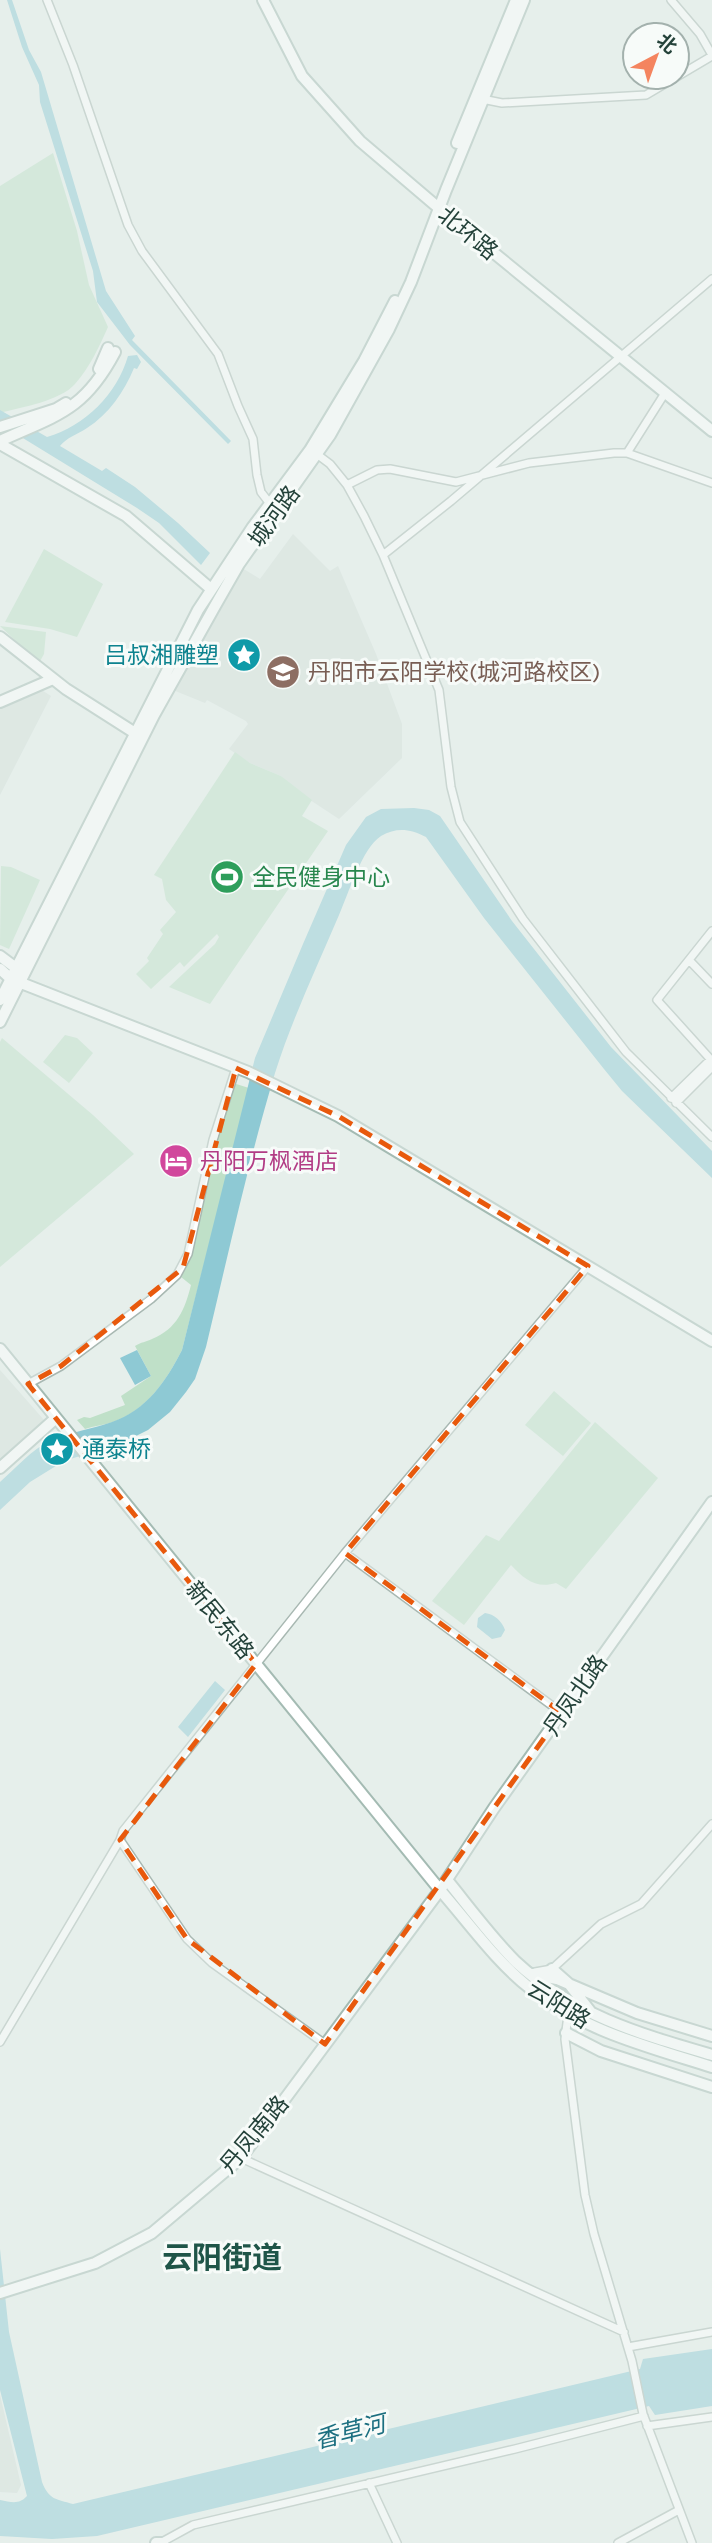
<svg xmlns="http://www.w3.org/2000/svg" width="712" height="2543" viewBox="0 0 712 2543" font-family="Karla,'Noto Sans SC',sans-serif">
  <style>
    .built { fill: #d4dfda }
    .green { fill: #bfe0c8 }
    .water { fill: #8ec9d4 }
    .lines { fill: none; stroke-linecap: round; stroke-linejoin: round }
    .street-casing { stroke: #a8b8b2; stroke-width: 10 }
    .secondary-casing { stroke: #a4bbb3; stroke-width: 14 }
    .street { stroke: #fff; stroke-width: 7 }
    .secondary { stroke: #fff; stroke-width: 10 }
    .marked { fill: none; stroke: #e8590c; stroke-width: 5; stroke-dasharray: 14 9; stroke-linejoin: round }
    .labels { text-anchor: middle; stroke-width: 6; stroke-linejoin: round; paint-order: stroke }
    .street-label { font-size: 23px; fill: #24423a; stroke: #f7fbf9 }
    .culture-label { font-size: 23px; fill: #0d838f; stroke: #f7fbf9; text-anchor: end }
    .education-label { font-size: 23px; fill: #785e54; stroke: #f7fbf9; text-anchor: start }
    .leisure-label { font-size: 23px; fill: #27864d; stroke: #f7fbf9; text-anchor: start }
    .hotel-label { font-size: 23px; fill: #b23c85; stroke: #f7fbf9; text-anchor: start }
    .water-label { font-size: 24px; font-style: italic; fill: #1c6f80; stroke: #f7fbf9 }
    .district-label { font-size: 30px; font-weight: bold; fill: #1f5548; stroke: #f7fbf9 }
  </style>
  <rect width="100%" height="100%" fill="#e6efeb"/>
  <path class="built" d="M293,534l37,37 8,-5 38,88 26,70v34l-63,61 -38,-25 -20,-18 -31,-13 -21,-14 19,-25 -2,-3 -39,-21 -2,3 -32,-13 69,-122 18,11z
    M40,689l11,7 -51,99v-86z
    M0,1370l44,50 -44,39z
    M0,2395l21,90 -4,8 -17,-1z"/>
  <path class="green" d="M53,153l24,78 12,54 19,42c-9,20 -18,40 -33,57 -15,17 -53,23 -75,29v-227z
    M44,549l59,35 -26,53 -27,-8 -45,-7z
    M0,626l46,6 -2,22 -5,9z
    M235,752l15,11 31,13 31,24 -10,16 26,15 -118,173 -41,-17 46,-43 4,-7 -2,-3 -33,33 -4,-5 -29,27 -15,-15 13,-13 -2,-3 16,-24 -3,-4 16,-18 -10,-12 -4,-21 -8,-4z
    M1,866l10,1 29,13 -31,69 -9,-4z
    M65,1035l12,3 16,15 -24,30 -26,-21z
    M2,1038l91,77 41,39 -134,113v-225z
    M233,1083l16,5 -67,262c-16,31 -35,60 -69,72 -9,3 -19,4 -28,7l-8,-9 7,-3 6,1 35,-13 -4,-9 30,-20 -16,-30c6,-4 11,-4 17,-7 25,-10 33,-30 39,-54l-10,-8 9,-22 25,-114z
    M554,1391l37,32 -28,33 -38,-31z
    M595,1422l63,56 -92,111 -10,-6c-20,6 -32,-4 -45,-18l-47,60 -32,-24 54,-66 13,6z"/>
  <path class="water" d="M7,0h5l17,50 12,22 65,219 29,45 -3,4 99,101 -3,3 -98,-99 -33,-43 -4,-31 -53,-169 -1,-17 -17,-38z
    M137,355l4,7 -4,7 -3,-1c-10,24 -25,46 -47,60 -9,6 -21,10 -27,18l42,25 4,-3 29,19 43,36 32,30 -9,12 -42,-42 -22,-15 -137,-84v-14l47,27c38,-11 70,-43 81,-81z
    M414,808l15,2 11,6 72,105 99,126 101,104v27l-90,-87 -18,-22 -120,-151 -58,-81c-16,-8 -29,-10 -45,-1 -19,12 -33,59 -42,79 -22,52 -47,104 -64,158 -27,90 -47,182 -69,274l-11,32 -9,13 -16,20 -22,18 -26,13 -58,18 -34,21 -30,28v-28c15,-13 32,-33 50,-41 20,-9 42,-12 62,-19 35,-12 54,-41 70,-72l73,-292 48,-114 43,-99 20,-28 15,-8z
    M137,1350l14,26 -16,9 -15,-27z
    M485,1613c9,1 17,8 20,17l-4,7 -9,2 -15,-12 1,-9z
    M215,1681l10,9 -37,47 -10,-10z
    M0,2249l9,83 33,150c7,18 14,17 31,22l567,-135 3,-10 69,-10v57l-57,9 -6,-9 -552,130 -45,3 -52,-3v-36c11,2 19,5 27,-4l-27,-106z"/>
  <g class="lines">
    <g class="street-casing">
      <path id="street" d="M47,0l26,65 55,160 14,26 76,103 20,52 15,33 4,36 4,17 10,13
        M671,0l29,34 12,21
        M482,99l20,4 144,-8 66,-39
        M314,452l16,12 17,21 17,31 19,39 56,135 12,97 9,35 63,97 103,133 86,85
        M627,453l38,-60
        M347,485l30,-15 13,-1 66,13 73,-19 85,-10h13l85,30
        M383,555l68,-54 261,-222
        M712,931l-55,69 55,61
        M689,960l23,24
        M671,1098l39,-38
        M676,1103l36,-36
        M28,1384l33,-18 90,-67 26,-24 11,-21 25,-114 23,-72
        M345,1553l217,160
        M535,1972l17,-3 49,-45 40,-20 71,-80
        M568,2015l-3,24 20,156 9,39 38,127 11,53 49,129
        M0,2042l120,-202
        M325,2044l-113,-81 -25,-24 -67,-99 3,-9 222,-278 243,-287
        M241,2158l383,174
        M628,2347l84,-15
        M647,2426l65,-9
        M369,2483l28,60
        M162,2542l31,-17 322,-76 129,-33
        M618,2543l61,-33"/>
    </g>
    <g class="secondary-casing">
      <path id="secondary" d="M263,0l39,76 58,65 74,63 278,227
        M457,143l59,-143
        M99,369l9,-21
        M0,427l56,-18 10,-6
        M0,441c57,-26 84,-30 115,-89
        M0,444l126,72 85,73
        M0,637l66,52 69,44
        M0,702l53,-23
        M0,956l16,12
        M0,969l11,10 237,93 90,44 374,225
        M0,1000l198,-390 54,-82 58,-78 54,-89 31,-60
        M0,1022l154,-307 61,-109 24,-42 91,-129 59,-106 22,-47 35,-92 78,-190
        M0,1349l440,541c29,33 56,72 91,99 53,42 118,58 181,78
        M0,1468l56,-50
        M447,1880c22,27 44,57 69,82 57,53 124,72 196,93
        M552,1969l17,15 21,27
        M533,1974l24,5 80,34 75,23
        M566,2033l35,18 111,36
        M0,2293l95,-30 57,-30 89,-75 199,-268 54,-82 218,-306
        M156,2543h7"/>
    </g>
    <use href="#street" class="street"/>
    <use href="#secondary" class="secondary"/>
  </g>
  <path d="M0 0H712V2543H0ZM236,1068l102,48 250,150 -243,287 217,160 -237,331 -138,-105 -67,-99 136,-176 -228,-280 33,-18 122,-98z" fill="#e6efeb" fill-opacity=".55" fill-rule="evenodd"/>
  <path class="marked" d="M236,1068l102,48 250,150 -243,287 217,160 -237,331 -138,-105 -67,-99 136,-176 -228,-280 33,-18 122,-98z"/>
  <defs>
    <g id="sight-disc" transform="scale(1.75)"><circle r="9.5" fill="#0f9aa8" stroke="#f7fbf9"/><path d="M0-6L1.8-2.2L6-1.7L2.9 1.2L3.7 5.4L0 3.3L-3.7 5.4L-2.9 1.2L-6-1.7L-1.8-2.2Z" fill="#fff"/></g>
    <g id="school-disc" transform="scale(1.75)"><circle r="9.5" fill="#8d6e63" stroke="#f7fbf9"/><path d="M0-5L7-2L0 1L-7-2ZM-4 1L0 2.5L4 1V4Q0 6-4 4Z" fill="#fff"/></g>
    <g id="stadium-disc" transform="scale(1.75)"><circle r="9.5" fill="#2e9e5b" stroke="#f7fbf9"/><path d="M0-5a6.5 5 0 1 0 0 10a6.5 5 0 1 0 0-10ZM-3.5-1.8h7v3.6h-7Z" fill="#fff"/></g>
    <g id="hotel-disc" transform="scale(1.75)"><circle r="9.5" fill="#d1479c" stroke="#f7fbf9"/><path d="M-6-4.5h1.5V1H6V5H4.5V3h-9V5H-6ZM-4 0a1.8 1.8 0 1 1 3.6 0ZM.5 0V-2.5h3Q6-2.5 6 0Z" fill="#fff"/></g>
  </defs>
  <g fill-rule="evenodd">
    <use href="#sight-disc" x="244" y="655"/>
    <use href="#school-disc" x="283" y="672"/>
    <use href="#stadium-disc" x="227" y="877"/>
    <use href="#hotel-disc" x="176" y="1161"/>
    <use href="#sight-disc" x="57" y="1449"/>
  </g>
  <g class="labels">
    <g class="street-label">
      <text transform="translate(468 233) rotate(39)" y="8">北环路</text>
      <text transform="translate(274 516) rotate(-54)" y="8">城河路</text>
      <text transform="translate(220 1620) rotate(51)" y="8">新民东路</text>
      <text transform="translate(575 1695) rotate(-55)" y="8">丹凤北路</text>
      <text transform="translate(559 2004) rotate(32)" y="8">云阳路</text>
      <text transform="translate(254 2134) rotate(-50)" y="8">丹凤南路</text>
    </g>
    <g class="culture-label">
      <text x="219" y="663">吕叔湘雕塑</text>
      <text x="82" y="1457" text-anchor="start">通泰桥</text>
    </g>
    <g class="education-label">
      <text x="308" y="680">丹阳市云阳学校(城河路校区)</text>
    </g>
    <g class="leisure-label">
      <text x="252" y="885">全民健身中心</text>
    </g>
    <g class="hotel-label">
      <text x="200" y="1169">丹阳万枫酒店</text>
    </g>
    <g class="water-label">
      <text transform="translate(350 2432) rotate(-14)" y="8">香草河</text>
    </g>
    <g class="district-label">
      <text x="222" y="2268">云阳街道</text>
    </g>
  </g>
  <g transform="translate(656 56) rotate(41)"><circle r="33" fill="#f7fbf9" stroke="#a3b1ad" stroke-width="2"/>
  <path d="M0-5L12 26L0 18L-12 26Z" fill="#f4845f"/>
  <text y="-10" font-size="19" font-weight="bold" text-anchor="middle" fill="#24423a">北</text>
  </g>
</svg>
